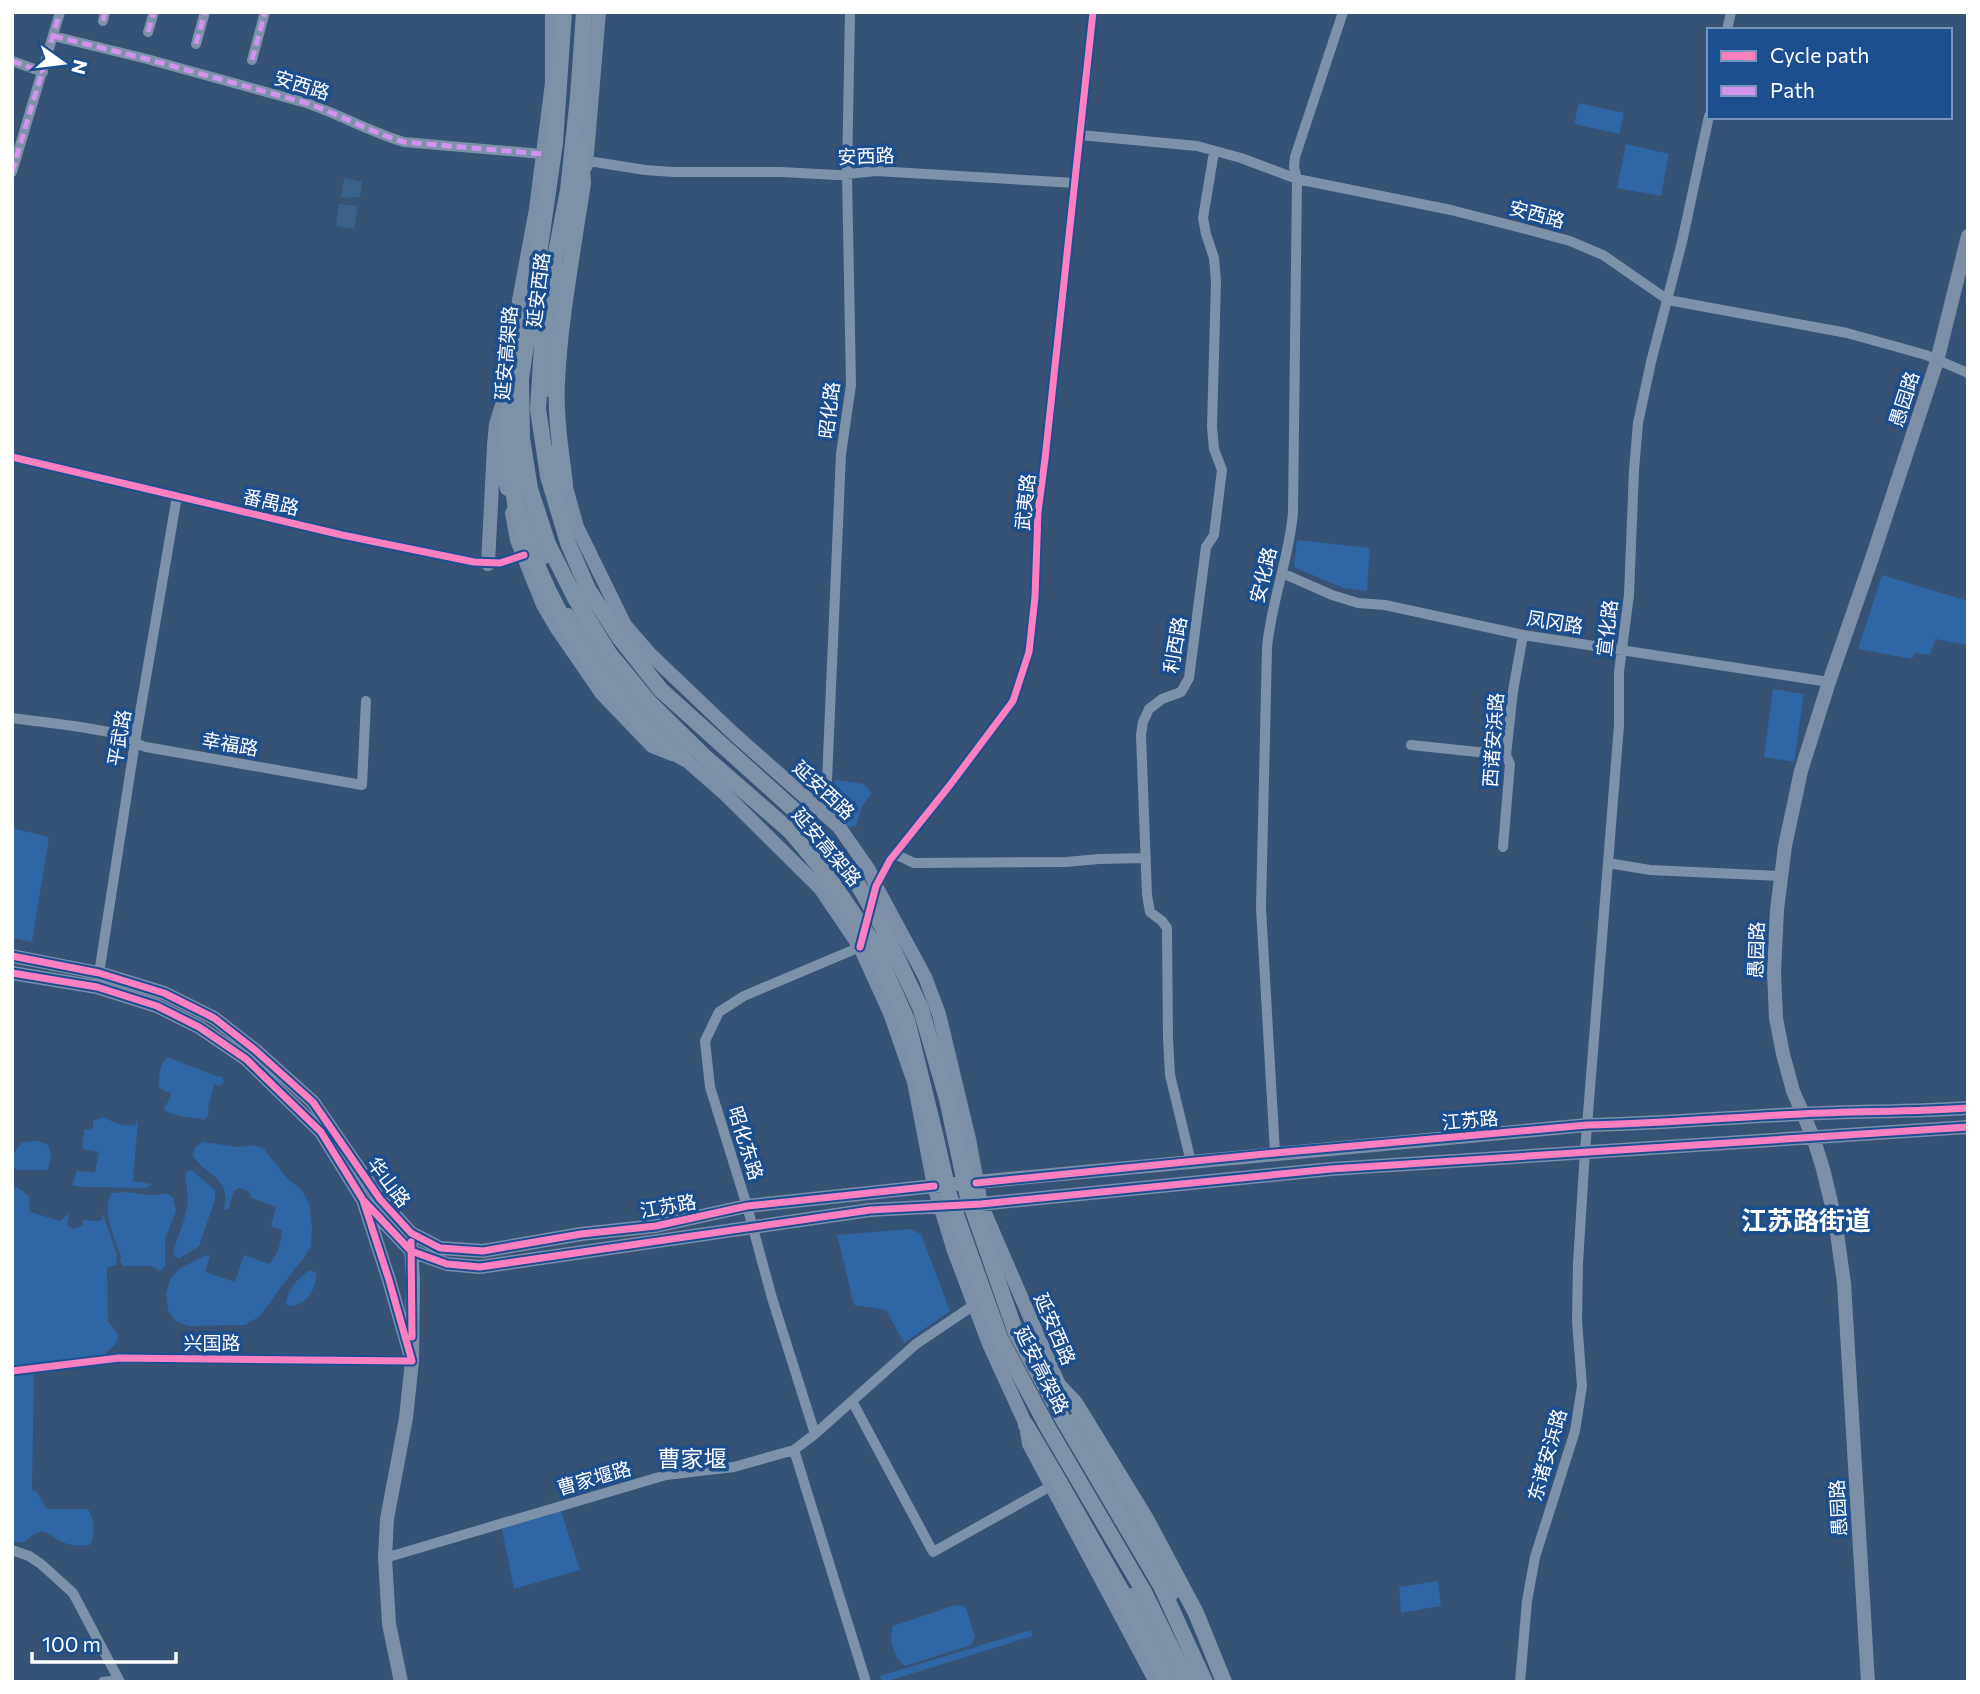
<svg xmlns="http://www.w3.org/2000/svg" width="1980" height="1694" viewBox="0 0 1980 1694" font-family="Commissioner,'Noto Sans SC',sans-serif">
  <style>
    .green { fill: #2f66a5 }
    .water { fill: #3b618d }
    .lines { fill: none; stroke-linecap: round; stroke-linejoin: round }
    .minor { stroke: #7d92a8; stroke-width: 10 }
    .major { stroke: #7d8ea7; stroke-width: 14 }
    .highway { stroke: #7e92a7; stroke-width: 16 }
    .highway-bridge { stroke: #7e92a7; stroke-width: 16 }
    .quiet { stroke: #d193ec; stroke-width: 5; stroke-dasharray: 10 5; stroke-linecap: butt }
    .cycleway-casing { stroke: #1b4f8f; stroke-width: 11 }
    .cycleway { stroke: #ff80c0; stroke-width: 7 }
    .labels { text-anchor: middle; stroke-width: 7; stroke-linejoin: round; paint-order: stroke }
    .street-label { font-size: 19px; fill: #fff; stroke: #1b4f8f }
    .quarter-label { font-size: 23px; fill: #fff; stroke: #1b4f8f }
    .district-label { font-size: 26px; font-weight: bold; fill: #fff; stroke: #1b4f8f }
  </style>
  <rect width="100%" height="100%" fill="#365274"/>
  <path class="green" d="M1579,103l45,10 -5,21 -45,-10z
    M1626,144l43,10 -8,42 -44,-8z
    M1297,540l73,8 -3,43 -24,-3 -49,-21z
    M1882,575l86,26 -2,44 -30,-6 -6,16 -15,-2 -3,6 -54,-10z
    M1773,689l31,5 -10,68 -30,-5z
    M836,780l28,4 8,9 -10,13 -6,20 -8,1 -19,-16v-17z
    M12,828l37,9 -17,105 -20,-4z
    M167,1057l46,18 9,2 2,6 -5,3 -5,-2 -6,25 1,5 -5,6c-15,-4 -26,-2 -40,-10 1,-7 7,-10 7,-17l-7,-2 -5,-4c-1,-10 1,-22 8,-30z
    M103,1117c10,5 21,11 32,8l3,-5 -5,61 19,3 -6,4 -64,-1 -10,-2 5,-14 18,1 4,-20 -17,-3 2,-19 9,-2v-7z
    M39,1141l9,4 3,9 -3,16h-32c-7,-11 -1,-19 6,-28z
    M203,1142l36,5 15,-2 10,4 23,29 14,11 8,14 3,25 -1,18 -7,12 -8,9 -36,49 -15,9 -57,1 -12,-5 -8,-11 -2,-17 5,-15 8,-9 27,-14 4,1 -5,16 30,10 9,-27 25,9c9,-10 12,-20 13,-34l-11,-4 5,-19 -25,-9 -2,-7 -10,-3 -5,3 -6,19 -4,-1c7,-33 -17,-32 -31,-53l2,-9z
    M188,1170l5,1 22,19v10l-16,46 -19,12 -5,-1 -2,-5c10,-32 19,-41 12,-77z
    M17,1187l12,9 1,16 30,9 9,-8 -2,12 7,4 9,-4v-5l15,1 4,-1 1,-7 14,42 -1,10 -9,3 1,53 10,14 -2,9 -12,11 -92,11v-177z
    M127,1192l22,3 18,-1 6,3 3,14 -11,28v27l-5,5 -9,-5h-28l-3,-5 1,-5c-6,-17 -21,-48 -9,-63z
    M910,1229l11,5 29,77 -46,32 -18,-33 -32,-5 -17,-70z
    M310,1270l6,3c1,16 -10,33 -27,33l-3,-3c2,-13 12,-26 24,-33z
    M34,1373l-2,117 5,2 10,17h41c6,10 8,26 2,36 -6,0 -13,1 -18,0 -24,-4 -23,-25 -48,-3h-12v-166z
    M561,1511l19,59 -66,19 -12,-60z
    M1438,1581l3,25 -40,7 -2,-26z
    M958,1605l5,1 3,3 9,27 -4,9 -66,21c-11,-8 -17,-27 -12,-40l59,-20z
    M1031,1630l1,6 -147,46h-3l-2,-6z"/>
  <path class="water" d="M344,178l18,4 -2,15 -19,1z
    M339,204l19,2 -4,23 -18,-3z"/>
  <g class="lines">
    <path class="minor" d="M103,21l2,-9
      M1727,30l4,-18
      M148,32l6,-20
      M53,36l94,23 159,44c33,11 64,29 98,39l138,12
      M196,44l9,-32
      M252,60l13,-48
      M12,61l31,11
      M1080,135l117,11 44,12 56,21 154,31 82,21 37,10 33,14 65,45 179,33 79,22 42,18
      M582,160l63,10 28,2h108l56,3 39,-4 199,12
      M12,172l48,-160
      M12,457l330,78 132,27 26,1 27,-10
      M1282,573l50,22 26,8 27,2 138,30 306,47
      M12,718c37,5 74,8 110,17 11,3 14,10 24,12l216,38 4,-84
      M1411,745l95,10
      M820,810l7,-29 14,-327 10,-69 -4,-211 3,-162
      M1503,847l7,-83 -4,-9 7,-64 10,-56
      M895,854l19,9 152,-1 33,-3 46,-1
      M1608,863l42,7 131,6
      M98,980l37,-238 42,-246
      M1275,1153l-14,-245 6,-260c4,-46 22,-89 26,-135l4,-334 -3,-12 1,-10 48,-145
      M1191,1162l-21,-87 -2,-37 -1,-110 -5,-7 -12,-9 -3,-17 -6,-160 2,-13 6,-13 13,-10 19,-7 8,-14 17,-131 8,-12 8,-65 -8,-21 -2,-22 4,-146 -2,-23 -8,-24 -3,-16 11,-66
      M12,1371l107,-13 293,3
      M852,1401l81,151 118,-66
      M815,1434l-43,-136 -25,-92 -37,-119 -5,-46 14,-29 25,-16 116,-49 16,-61 14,-26 60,-75 63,-84 16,-49 6,-55 3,-85 7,-53 48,-447
      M794,1450l72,232
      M12,1550l17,6 12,8 32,29 47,89
      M385,1558l281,-83 68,-8 60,-17 21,-16 101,-90 58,-39
      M103,1682l16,-2
      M1520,1682l7,-81 8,-44 40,-126 7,-45 -5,-65 1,-58 7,-112 34,-426v-53l10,-77 5,-125 4,-47 13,-61 31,-120 27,-126"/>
    <path class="major" d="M586,166l13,-154
      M513,333l23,-124 16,-126v-71
      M513,376l1,-51
      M546,390l14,-122
      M502,426l-2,30 7,33
      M550,452l2,14 13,18 12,43 48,98 25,29 84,80 105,93 30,43 7,16 49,91 14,37 30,125 12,65 82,190
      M518,473l1,12 24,73
      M512,513l5,27 26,65 13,22 46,67 50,52 20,8
      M488,564l6,-119 2,-21 7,-22
      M568,615l57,72 49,53 11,19 40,35 95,94 40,59 30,66 24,69 20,104 20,65 35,93 37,81 3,19 127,238
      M12,956l87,17 65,20 50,25 41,32 58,52 67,97 31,34 29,15 43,3 98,-17 75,-8 91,-20 187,-20 653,-61c72,-1 143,-8 214,-11 56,-3 111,-2 167,-6
      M12,973l85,14 60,19 42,21 47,32 75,73 42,68 26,80 23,81
      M363,1200l48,51 36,13 33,3 390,-57 111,-6 350,-35 637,-42
      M1076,1419l81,140 15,35
      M1132,1595l36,63 11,24
      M401,1682l-12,-58 -4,-66 2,-39 19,-101 6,-57 1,-81 -2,-35
      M1868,1682l-24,-399 -9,-64 -12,-50 -10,-32 -20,-46 -10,-37 -7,-36 -2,-45 3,-63 8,-64 16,-75 28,-89 43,-124 65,-197 31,-125"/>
    <path class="highway" d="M555,143l9,-131
      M565,484c-4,-33 -10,-68 -8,-102 2,-45 9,-90 16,-135
      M645,727l25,23 15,9
      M1058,1385l17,18 71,116 50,94 28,69
      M1026,1425l30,51
      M1155,1657l12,25"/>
    <path class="highway-bridge" d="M584,12l-6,85 -10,93 -24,125 -6,94 10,67 20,67 20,46 31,48 42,53 151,136 45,57 26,45 38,81 26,90 20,94 49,140 48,88 97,165 44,96
      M555,143l-34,236 1,59 8,51 18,55 27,54 34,55 41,50 54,53 87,76 38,46 43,63 35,79 28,114 14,61 51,143 48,90 96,164 44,90
      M573,247l10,-64 -3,-38
      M513,366c-6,38 -6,73 -1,111 1,11 2,22 4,32 3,10 8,20 11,30 26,73 64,132 118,188
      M1056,1476l69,121 30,60"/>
    <path class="quiet" d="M103,21l2,-9
      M148,32l6,-20
      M53,36l94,23 159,44c33,11 64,29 98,39l138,12
      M196,44l9,-32
      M252,60l13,-48
      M12,61l31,11
      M12,172l48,-160"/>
    <g class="cycleway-casing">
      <path id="cycleway" d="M12,457l330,78 132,27 26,1 24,-8
        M860,947l16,-61 14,-26 60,-75 63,-84 16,-49 6,-55 3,-85 7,-53 48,-447
        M12,956l87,17 65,20 50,25 41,32 58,52 67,97 31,34 29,15 43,3 98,-17 75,-8 91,-20 187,-20
        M12,973l85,14 60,19 42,21 47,32 75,73 42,68 26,80 23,81
        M976,1183l299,-30 312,-28c72,-1 143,-8 214,-11 56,-3 111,-2 167,-6
        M363,1200l48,51 36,13 33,3 390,-57 111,-6 350,-35 637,-42
        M411,1242l1,95
        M12,1371l107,-13 293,3"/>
    </g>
    <use href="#cycleway" class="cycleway"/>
  </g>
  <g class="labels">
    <g class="street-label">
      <text transform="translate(302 85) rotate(17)" y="7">安西路</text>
      <text transform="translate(866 156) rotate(-2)" y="7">安西路</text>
      <text transform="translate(1537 214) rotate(15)" y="7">安西路</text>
      <text transform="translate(538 290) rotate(-83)" y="7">延安西路</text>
      <text transform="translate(506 353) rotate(-85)" y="7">延安高架路</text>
      <text transform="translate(1904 399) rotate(-72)" y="7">愚园路</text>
      <text transform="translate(829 410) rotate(-83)" y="7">昭化路</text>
      <text transform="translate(271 502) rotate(13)" y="7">番禺路</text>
      <text transform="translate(1025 502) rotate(-84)" y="7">武夷路</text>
      <text transform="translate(1263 575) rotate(-76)" y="7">安化路</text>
      <text transform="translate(1555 622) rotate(9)" y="7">凤冈路</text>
      <text transform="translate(1607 628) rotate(-83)" y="7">宣化路</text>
      <text transform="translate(1175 645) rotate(-80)" y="7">利西路</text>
      <text transform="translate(119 738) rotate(-80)" y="7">平武路</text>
      <text transform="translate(1493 740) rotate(-86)" y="7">西诸安浜路</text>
      <text transform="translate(230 744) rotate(10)" y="7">幸福路</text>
      <text transform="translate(824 790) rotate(43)" y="7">延安西路</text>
      <text transform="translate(827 847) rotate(50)" y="7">延安高架路</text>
      <text transform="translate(1756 950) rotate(-88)" y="7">愚园路</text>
      <text transform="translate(1470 1120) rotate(-5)" y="7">江苏路</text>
      <text transform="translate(746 1143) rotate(73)" y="7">昭化东路</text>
      <text transform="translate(389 1182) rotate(53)" y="7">华山路</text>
      <text transform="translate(668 1206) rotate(-10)" y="7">江苏路</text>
      <text transform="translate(1055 1329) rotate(67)" y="7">延安西路</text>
      <text x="212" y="1350">兴国路</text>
      <text transform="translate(1042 1370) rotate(63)" y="7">延安高架路</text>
      <text transform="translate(1547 1455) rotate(-74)" y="7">东诸安浜路</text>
      <text transform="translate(594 1478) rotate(-16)" y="7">曹家堰路</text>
      <text transform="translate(1838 1508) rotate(-93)" y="7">愚园路</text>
    </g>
    <g class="quarter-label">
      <text x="692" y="1467">曹家堰</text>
    </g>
    <g class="district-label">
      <text x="1806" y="1230">江苏路街道</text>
    </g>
  </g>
  <rect width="1980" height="1694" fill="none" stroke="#ffffff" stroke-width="28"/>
  <rect x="1707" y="28" width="245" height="91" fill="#1b4f8f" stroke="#7695bc" stroke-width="2"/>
  <rect x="1721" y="51" width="35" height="10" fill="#ff80c0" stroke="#7695bc" stroke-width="2"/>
  <text x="1770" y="63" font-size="21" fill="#ffffff">Cycle path</text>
  <rect x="1721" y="86" width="35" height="10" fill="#d193ec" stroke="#7695bc" stroke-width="2"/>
  <text x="1770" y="98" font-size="21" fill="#ffffff">Path</text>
  <g transform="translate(63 63) rotate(104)" stroke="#1b4f8f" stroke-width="5" paint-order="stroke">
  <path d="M0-5L12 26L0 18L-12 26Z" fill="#ffffff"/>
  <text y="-10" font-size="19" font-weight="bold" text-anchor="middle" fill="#ffffff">N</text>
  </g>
  <path d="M32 1652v10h144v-10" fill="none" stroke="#ffffff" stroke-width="3.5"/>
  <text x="42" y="1652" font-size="21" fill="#ffffff" stroke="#1b4f8f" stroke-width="5" paint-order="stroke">100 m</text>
</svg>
